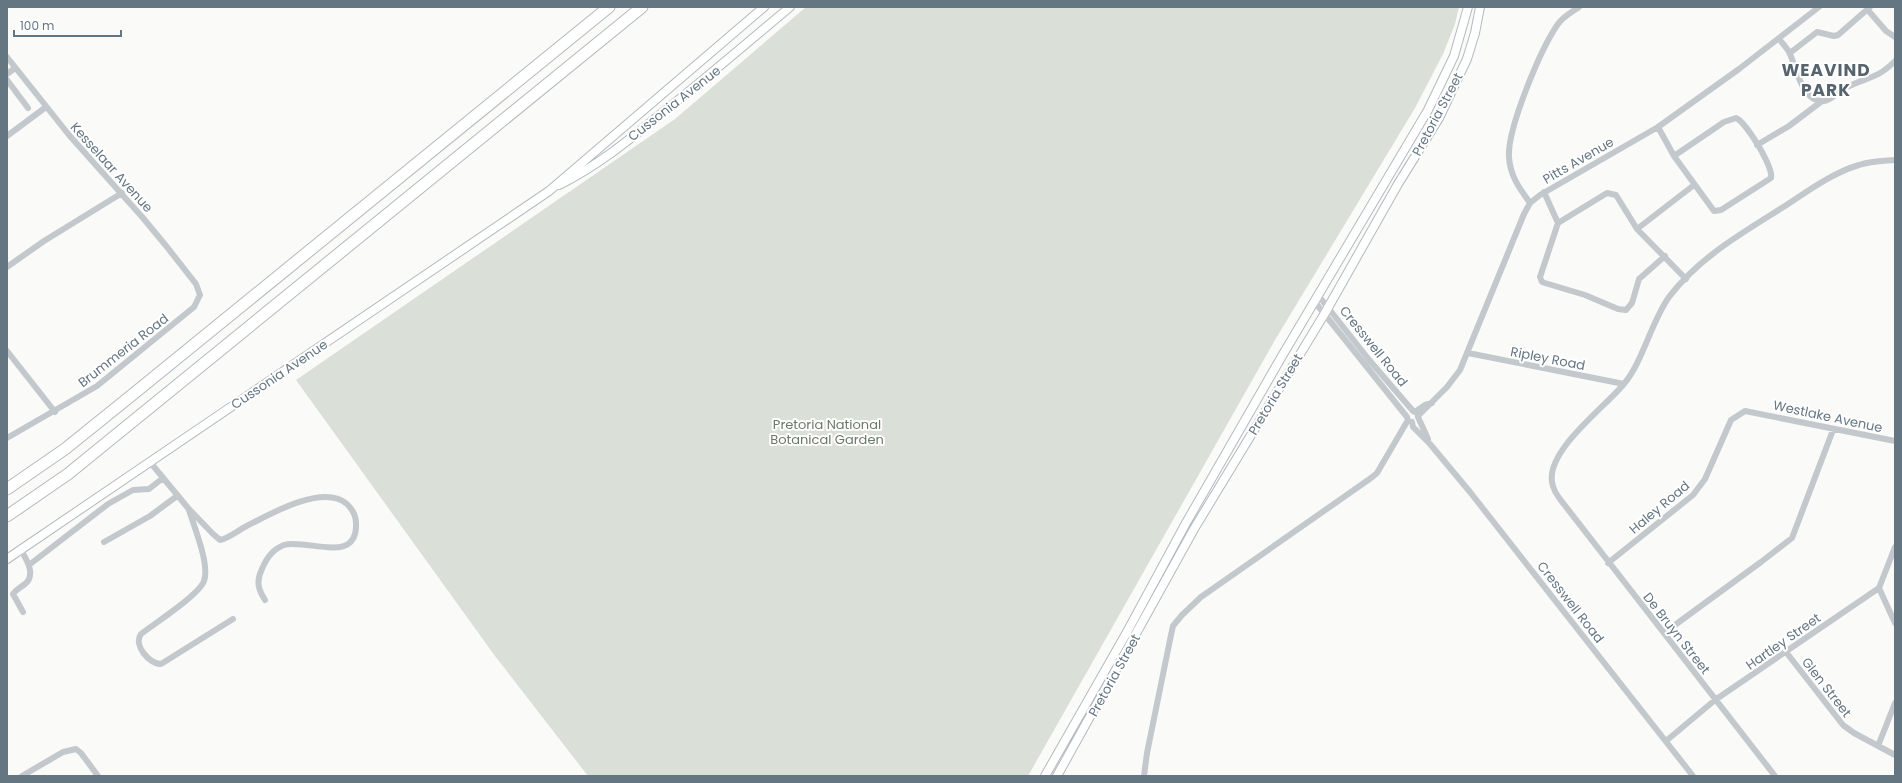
<svg xmlns="http://www.w3.org/2000/svg" width="1902" height="783" viewBox="0 0 1902 783" font-family="Poppins,sans-serif">
  <style>
    .grass { fill: #dadfd7 }
    .lines { fill: none; stroke-linecap: round; stroke-linejoin: round }
    .secondary-casing { stroke: #b3babf; stroke-width: 10 }
    .motorway-casing { stroke: #b4b9bd; stroke-width: 13 }
    .minor { stroke: #c3c8cc; stroke-width: 6 }
    .secondary { stroke: #fff; stroke-width: 8 }
    .motorway { stroke: #fff; stroke-width: 11 }
    .labels { text-anchor: middle; stroke-width: 4; stroke-linejoin: round; paint-order: stroke }
    .street-label { font-size: 13px; fill: #657683; stroke: #fff }
    .park-label { font-size: 13px; fill: #687a64; stroke: #fff }
    .district-label { font-size: 17px; font-weight: bold; letter-spacing: 1px; fill: #57646e; stroke: #fff }
  </style>
  <rect width="100%" height="100%" fill="#fafaf8"/>
  <path class="grass" d="M806,7h653l-4,17 -12,30 -28,54 -140,232 -247,436h-440l-93,-120 -199,-276 379,-261z"/>
  <g class="lines">
    <g class="secondary-casing">
      <path id="secondary" d="M559,185c37,-18 70,-45 102,-71 44,-35 86,-71 129,-107
        M7,559l542,-368 215,-184
        M1045,776l82,-144 59,-109 96,-167 146,-246 26,-54 14,-49
        M1057,776l137,-247 131,-216 73,-129 41,-66 28,-59 8,-26 5,-26"/>
    </g>
    <g class="motorway-casing">
      <path id="motorway" d="M7,489l58,-40 67,-54 477,-388
        M7,516l61,-42 574,-467"/>
    </g>
    <path class="minor" d="M1867,9l19,22 9,6
      M1779,39c4,5 9,10 11,15 6,13 12,49 34,47 8,-1 16,-11 23,-14 21,-10 30,-8 48,-26
      M1790,53l27,-21 17,4 4,-1 32,-28
      M7,57l62,78 74,83 24,29 29,37 4,11 -6,12 -97,79 -90,52
      M7,74l8,-6
      M7,80l21,28
      M1658,127l16,29 40,55 7,-1 50,-32c3,-10 -25,-56 -35,-60l-12,4 -50,34
      M7,136l39,-29
      M1757,145l32,-19 33,-25
      M1544,192l14,31
      M1530,203c-10,-14 -20,-27 -21,-46 -2,-28 32,-109 49,-133 5,-7 14,-12 21,-17
      M1637,229l57,-44
      M1665,256l-26,23 -7,24 -6,7 -8,-1 -33,-14 -40,-12 -3,-1 -2,-5 18,-54 49,-30 9,2 21,34 49,50
      M7,267l37,-26 78,-48
      M1318,295l52,66 43,50
      M1314,301l93,116
      M7,351l48,61
      M1468,353l156,31
      M1415,412l10,-7 7,-2
      M1418,416l29,-29 13,-17 64,-156 6,-11 10,-8 118,-68 81,-58 80,-62
      M1418,417l10,22
      M1412,422l1,5 17,17 40,48 223,284
      M150,462l38,46 25,26 7,6c9,-2 17,-9 25,-13 23,-12 78,-44 102,-23 5,5 9,12 9,19 2,43 -50,15 -72,22 -11,4 -18,14 -22,24 -6,12 -4,20 3,31
      M189,510c5,17 21,54 15,71 -5,14 -49,42 -63,53 -8,11 8,30 20,30l72,-45
      M104,542l46,-26 27,-20
      M21,550c6,10 15,25 4,34 -4,3 -9,6 -12,10l10,18
      M1608,563l85,-68 12,-16 26,-59 14,-9 150,30
      M29,565l79,-61 25,-14 16,-1 14,-11
      M1879,588l16,35
      M1664,633l97,-71 31,-24 41,-108
      M1786,652l57,73 11,8 41,22
      M1666,741l49,-41 164,-112 16,-41
      M1878,746l17,-43
      M22,776l41,-24 13,-3 5,4 17,23
      M1144,776l3,-23 24,-118 2,-9 9,-11 19,-18 170,-119 6,-5 31,-53
      M1775,776l-212,-273c-5,-6 -10,-13 -11,-21 -5,-32 51,-73 71,-97 20,-23 28,-63 46,-88 30,-40 75,-65 116,-91 23,-15 47,-33 74,-41 12,-4 24,-4 36,-5"/>
    <use href="#secondary" class="secondary"/>
    <use href="#motorway" class="motorway"/>
  </g>
  <g class="labels">
    <g class="street-label">
      <text transform="translate(674 103) rotate(-38)" y="5">Cussonia Avenue</text>
      <text transform="translate(1437 114) rotate(-62)" y="5">Pretoria Street</text>
      <text transform="translate(1578 160) rotate(-30)" y="5">Pitts Avenue</text>
      <text transform="translate(112 167) rotate(48)" y="5">Kesselaar Avenue</text>
      <text transform="translate(1374 346) rotate(51)" y="5">Cresswell Road</text>
      <text transform="translate(123 350) rotate(-38)" y="5">Brummeria Road</text>
      <text transform="translate(1548 358) rotate(11)" y="5">Ripley Road</text>
      <text transform="translate(279 374) rotate(-34)" y="5">Cussonia Avenue</text>
      <text transform="translate(1275 394) rotate(-59)" y="5">Pretoria Street</text>
      <text transform="translate(1828 416) rotate(12)" y="5">Westlake Avenue</text>
      <text transform="translate(1659 507) rotate(-40)" y="5">Haley Road</text>
      <text transform="translate(1571 602) rotate(52)" y="5">Cresswell Road</text>
      <text transform="translate(1677 633) rotate(52)" y="5">De Bruyn Street</text>
      <text transform="translate(1783 641) rotate(-35)" y="5">Hartley Street</text>
      <text transform="translate(1114 675) rotate(-61)" y="5">Pretoria Street</text>
      <text transform="translate(1827 687) rotate(52)" y="5">Glen Street</text>
    </g>
    <g class="park-label">
      <text x="827" y="429">Pretoria National<tspan x="827" dy="15">Botanical Garden</tspan></text>
    </g>
    <g class="district-label">
      <text x="1826" y="76">WEAVIND<tspan x="1826" dy="20">PARK</tspan></text>
    </g>
  </g>
  <rect width="1902" height="783" fill="none" stroke="#657683" stroke-width="16"/>
  <path d="M14 30v6h107v-6" fill="none" stroke="#657683" stroke-width="2"/>
  <text x="20" y="30" font-size="12" fill="#657683" stroke="#ffffff" stroke-width="3" paint-order="stroke">100 m</text>
</svg>
